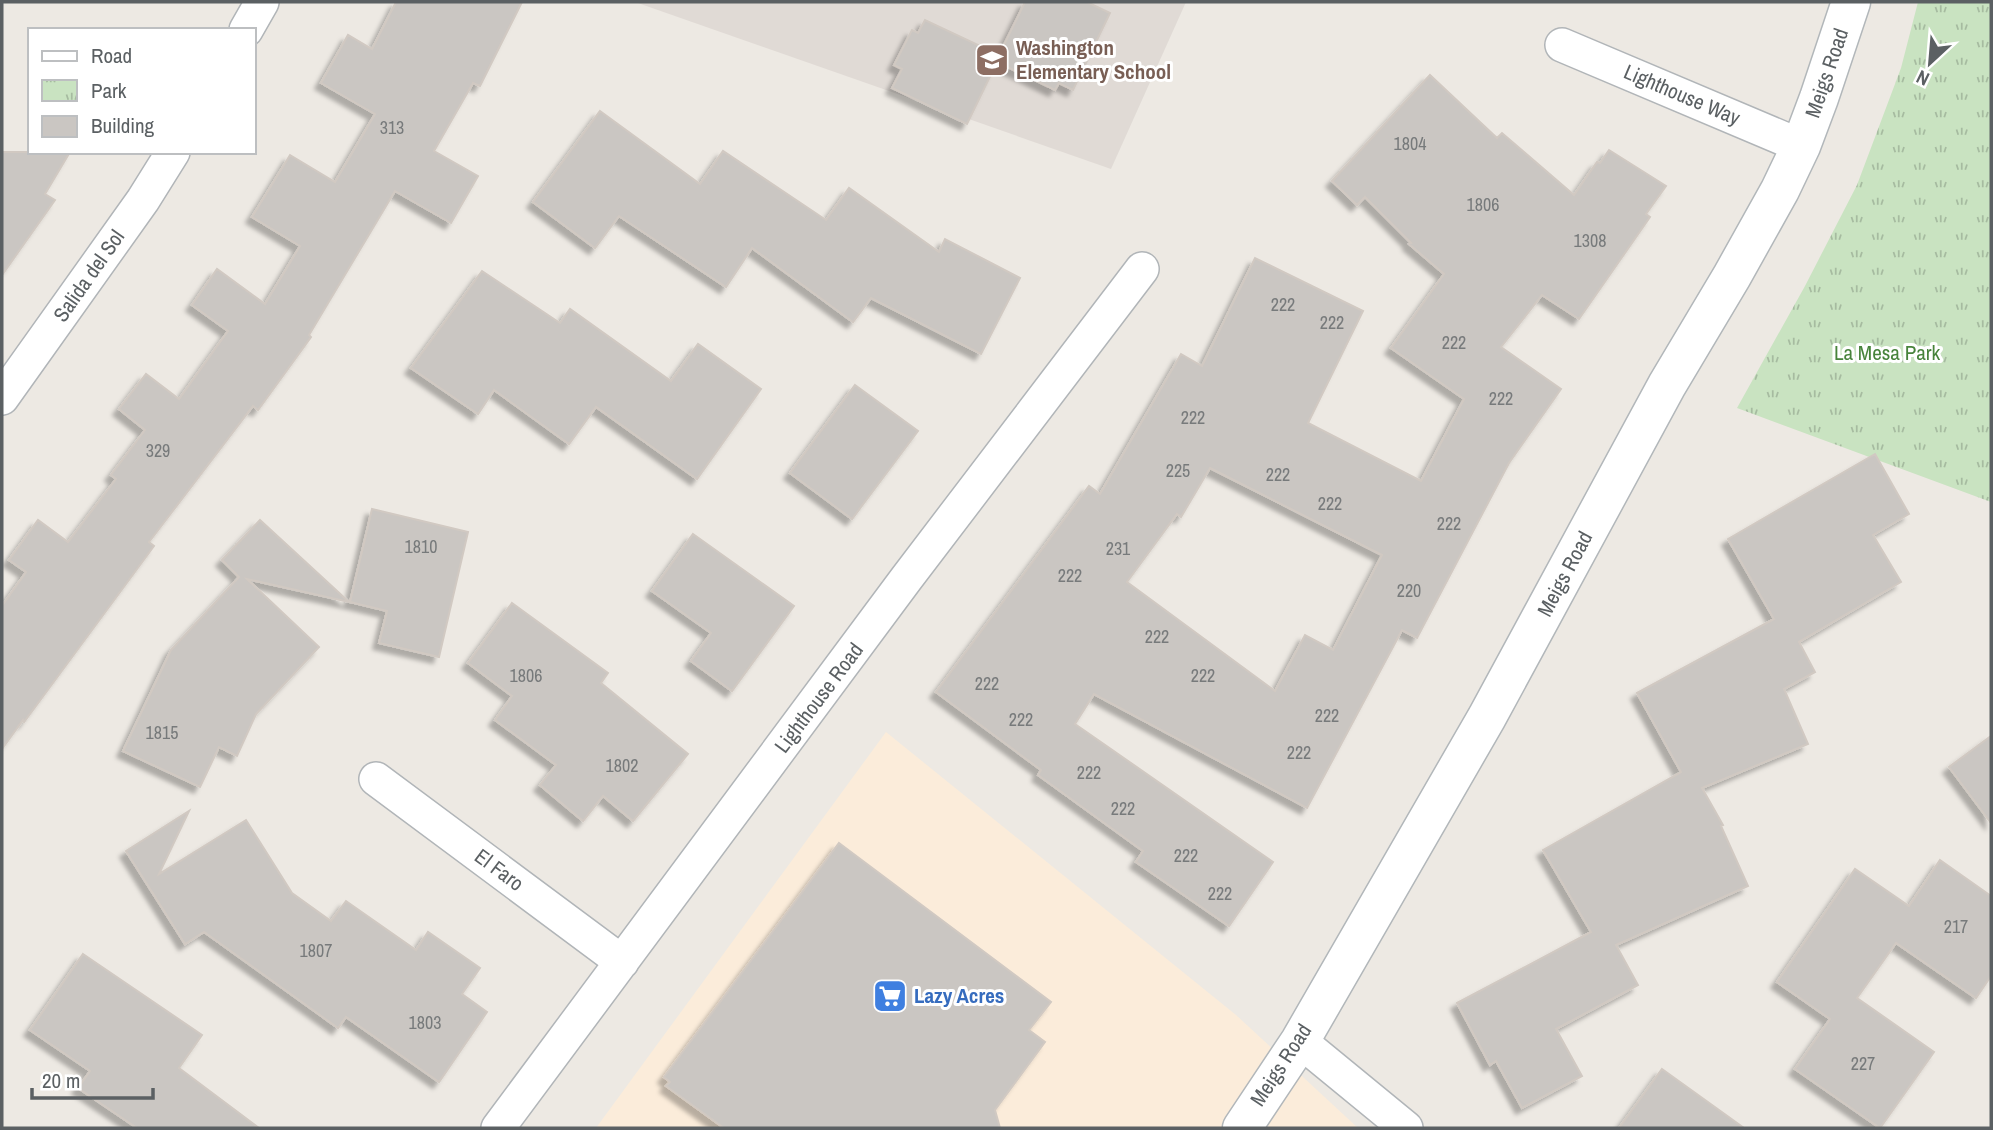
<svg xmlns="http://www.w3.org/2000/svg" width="1993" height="1130" viewBox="0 0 1993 1130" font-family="'Archivo Narrow',sans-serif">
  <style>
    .commercial { fill: #fbecda }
    .education { fill: #e0dad5 }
    .park { fill: url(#park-tufts) }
    .building { fill: #cac6c2; stroke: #d1c9c2; stroke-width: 2; fill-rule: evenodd; filter: url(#shadow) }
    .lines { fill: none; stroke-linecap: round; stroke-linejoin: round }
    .street-casing { stroke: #b1b5b8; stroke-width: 36 }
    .secondary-casing { stroke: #b2b7ba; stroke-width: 41 }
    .street { stroke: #fff; stroke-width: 33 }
    .secondary { stroke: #fff; stroke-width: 38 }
    .labels { text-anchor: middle; stroke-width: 6; stroke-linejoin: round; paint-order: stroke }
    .number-label { font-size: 18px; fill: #777a7b }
    .education-label { font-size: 21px; font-weight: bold; fill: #785e54; stroke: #fff; text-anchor: start }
    .street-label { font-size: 21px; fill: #5b6063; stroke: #fff }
    .park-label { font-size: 21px; fill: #47833b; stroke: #fff }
    .shop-label { font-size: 21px; font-weight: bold; fill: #366cbe; stroke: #fff; text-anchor: start }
  </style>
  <defs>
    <pattern id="park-tufts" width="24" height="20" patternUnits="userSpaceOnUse" patternTransform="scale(1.75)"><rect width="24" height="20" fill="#c9e3c1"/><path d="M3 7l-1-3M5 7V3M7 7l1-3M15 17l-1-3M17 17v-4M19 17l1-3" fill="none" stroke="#a6bba0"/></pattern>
    <filter id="shadow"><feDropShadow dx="-6" dy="6" stdDeviation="2" flood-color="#0004"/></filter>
  </defs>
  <rect width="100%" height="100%" fill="#ede9e3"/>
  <path class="commercial" d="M886,732l350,283 122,113h-762z"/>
  <path class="education" d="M635,2h551l-75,167z"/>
  <path class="park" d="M1918,2h73v500l-254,-94 68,-122 52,-101 44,-117z"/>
  <path class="building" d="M396,2h126l-42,84 -7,-3 -39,68 44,25 -27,47 -56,-32 -86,144 2,2 -53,73 -5,-4 -104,136 5,4 -130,176 -1,-2 -21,29v-143l24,-34 -17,-12 29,-40 30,22 48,-63 -5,-4 34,-45 -26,-21 27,-35 33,25 49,-68 -36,-26 25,-36 48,35 35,-58 -48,-29 38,-62 45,27 40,-68 -54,-31 27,-48 24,14z
    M1025,2h62l23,11 -37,77 -14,-7 -4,7 -58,-28 -30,62 -75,-36 10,-19 -8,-4 18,-35 6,3 7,-13 74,35z
    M1430,75l67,63 5,-5 72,62 23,-33 3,1 9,-13 57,36 -20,28 4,3 -71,102 -37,-24 -41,52 60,42 -52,74 -92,175 -15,-8 -95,178 -213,-114 -19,30 198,138 -44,64 -93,-64 7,-11 -105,-76 3,-5 -105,-78 153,-206 11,8 81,-140 21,12 53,-108 108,53 -55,112 113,58 43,-82 -73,-51 53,-74 -35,-30 2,-1 -46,-46 -8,8 -25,-24zM1210,468l172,87 -49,95 -28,-15 -30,56 -148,-109 50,-68 4,3z
    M600,111l100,73 23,-33 103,69 23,-32 90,64 6,-13 75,39 -39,76 -110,-56 -18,24 -101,-74 -26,39 -107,-71 -24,32 -62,-46z
    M2,152h68l-25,42 10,6 -53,75z
    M482,271l78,52 10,-14 101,72 27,-37 63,45 -64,90 -101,-72 -27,37 -75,-54 -16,24 -67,-46z
    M855,385l63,46 -66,88 -62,-46z
    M1875,454l34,60 -36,21 28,47 -102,60 16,30 -31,17 24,55 -106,44 21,37 -2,1 27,60 -132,59 22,40 -82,44 26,47 -60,32 -26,-47 -6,4 -33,-62 134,-71 -48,-82 138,-78 -44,-79 137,-74 -46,-80z
    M372,509l96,23 -29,125 -60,-14 8,-32 -37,-9z
    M260,520l89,82 -102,-23 72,68 -63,67 -19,42 -18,-9 -19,40 -77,-36 48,-101 68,-73 -17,-17z
    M693,534l101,72 -62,85 -41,-30 20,-28 -59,-42z
    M512,603l96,70 -7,10 87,71 -55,67 -30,-25 -20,25 -43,-36 16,-20 -61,-45 17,-24 -44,-33z
    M1991,736v87l-42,-56z
    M189,811l-30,63 87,-54 46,73 39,28 15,-20 70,49 12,-18 52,36 -18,26 25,18 -48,70 -93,-65 -8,11 -134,-96 -19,12 -59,-93z
    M839,843l212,159 -22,28 16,12 -50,68 5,18h-276l-58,-42 4,-4 -6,-5z
    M1940,860l51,36v80l-15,22 -80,-55 -39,55 77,54 -54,76 -85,-59 35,-50 -53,-37 78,-113 54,37z
    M83,954l119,81 -23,33 80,60h-122l-59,-40 12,-17 -60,-41z
    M1662,1069l82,59h-125z"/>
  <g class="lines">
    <g class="street-casing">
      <path id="street" d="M246,30l16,-28
        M1562,45l239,101
        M2,398l141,-198 30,-48
        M376,779l246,183
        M1300,1041l106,87
        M498,1128l408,-549 236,-310"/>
    </g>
    <g class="secondary-casing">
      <path id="secondary" d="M1242,1128l58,-87 187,-324 180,-332 65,-109 48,-86 21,-44 18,-48 32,-96"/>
    </g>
    <use href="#street" class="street"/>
    <use href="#secondary" class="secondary"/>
  </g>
  <defs>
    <g id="school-square" transform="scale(1.75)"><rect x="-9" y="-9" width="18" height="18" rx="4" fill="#8d6e63" stroke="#fff"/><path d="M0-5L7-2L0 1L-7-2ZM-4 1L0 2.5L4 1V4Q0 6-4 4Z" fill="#fff"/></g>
    <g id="supermarket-square" transform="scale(1.75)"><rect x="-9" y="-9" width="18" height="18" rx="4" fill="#3f7fe0" stroke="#fff"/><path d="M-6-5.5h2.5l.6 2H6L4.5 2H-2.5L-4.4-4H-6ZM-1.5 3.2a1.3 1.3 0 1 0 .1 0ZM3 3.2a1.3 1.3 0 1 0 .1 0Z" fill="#fff"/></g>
  </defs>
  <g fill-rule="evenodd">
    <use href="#school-square" x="992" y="60"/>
    <use href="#supermarket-square" x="890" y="996"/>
  </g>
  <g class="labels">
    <g class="number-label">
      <text x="392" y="134">313</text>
      <text x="1410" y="150">1804</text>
      <text x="1483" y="211">1806</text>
      <text x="1590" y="247">1308</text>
      <text x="1283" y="311">222</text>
      <text x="1332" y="329">222</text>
      <text x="1454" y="349">222</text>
      <text x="1501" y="405">222</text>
      <text x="1193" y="424">222</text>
      <text x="158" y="457">329</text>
      <text x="1178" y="477">225</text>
      <text x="1278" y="481">222</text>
      <text x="1330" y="510">222</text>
      <text x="1449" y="530">222</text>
      <text x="421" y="553">1810</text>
      <text x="1118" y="555">231</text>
      <text x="1070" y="582">222</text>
      <text x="1409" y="597">220</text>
      <text x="1157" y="643">222</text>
      <text x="526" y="682">1806</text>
      <text x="1203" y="682">222</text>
      <text x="987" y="690">222</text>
      <text x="1327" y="722">222</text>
      <text x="1021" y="726">222</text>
      <text x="162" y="739">1815</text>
      <text x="1299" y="759">222</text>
      <text x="622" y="772">1802</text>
      <text x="1089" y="779">222</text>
      <text x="1123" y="815">222</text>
      <text x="1186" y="862">222</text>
      <text x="1220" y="900">222</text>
      <text x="1956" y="933">217</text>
      <text x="316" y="957">1807</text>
      <text x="425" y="1029">1803</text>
      <text x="1863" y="1070">227</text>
    </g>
    <g class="education-label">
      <text x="1016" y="55">Washington<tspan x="1016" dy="24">Elementary School</tspan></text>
    </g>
    <g class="street-label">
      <text transform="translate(1827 73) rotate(-71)" y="7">Meigs Road</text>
      <text transform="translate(1682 95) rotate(23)" y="7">Lighthouse Way</text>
      <text transform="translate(89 276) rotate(-55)" y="7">Salida del Sol</text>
      <text transform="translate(1565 574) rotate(-62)" y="7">Meigs Road</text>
      <text transform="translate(819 698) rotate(-53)" y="7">Lighthouse Road</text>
      <text transform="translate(499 870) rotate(37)" y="7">El Faro</text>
      <text transform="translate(1281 1065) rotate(-57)" y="7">Meigs Road</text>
    </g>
    <g class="park-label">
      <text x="1887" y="360">La Mesa Park</text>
    </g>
    <g class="shop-label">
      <text x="914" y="1003">Lazy Acres</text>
    </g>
  </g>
  <rect width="1993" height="1130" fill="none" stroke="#5b6063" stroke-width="7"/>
  <rect x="28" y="28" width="228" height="126" fill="#ffffff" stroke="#bdbfc1" stroke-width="2"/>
  <rect x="42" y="51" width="35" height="10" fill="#ffffff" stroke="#bdbfc1" stroke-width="2"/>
  <text x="91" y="63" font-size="21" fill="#5b6063">Road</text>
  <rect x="42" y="80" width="35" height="21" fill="url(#park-tufts)" stroke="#bdbfc1" stroke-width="2"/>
  <text x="91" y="98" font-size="21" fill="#5b6063">Park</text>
  <rect x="42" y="116" width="35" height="21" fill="#cac6c2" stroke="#bdbfc1" stroke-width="2"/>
  <text x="91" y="133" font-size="21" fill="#5b6063">Building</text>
  <g transform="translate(1930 63) rotate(206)" stroke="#ffffff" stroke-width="5" paint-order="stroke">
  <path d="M0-5L12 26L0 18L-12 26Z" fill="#5b6063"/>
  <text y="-10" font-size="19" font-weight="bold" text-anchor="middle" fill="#5b6063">N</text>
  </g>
  <path d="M32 1088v10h121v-10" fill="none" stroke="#5b6063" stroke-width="3.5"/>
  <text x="42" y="1088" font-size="21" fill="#5b6063" stroke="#ffffff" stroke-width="5" paint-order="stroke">20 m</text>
</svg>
